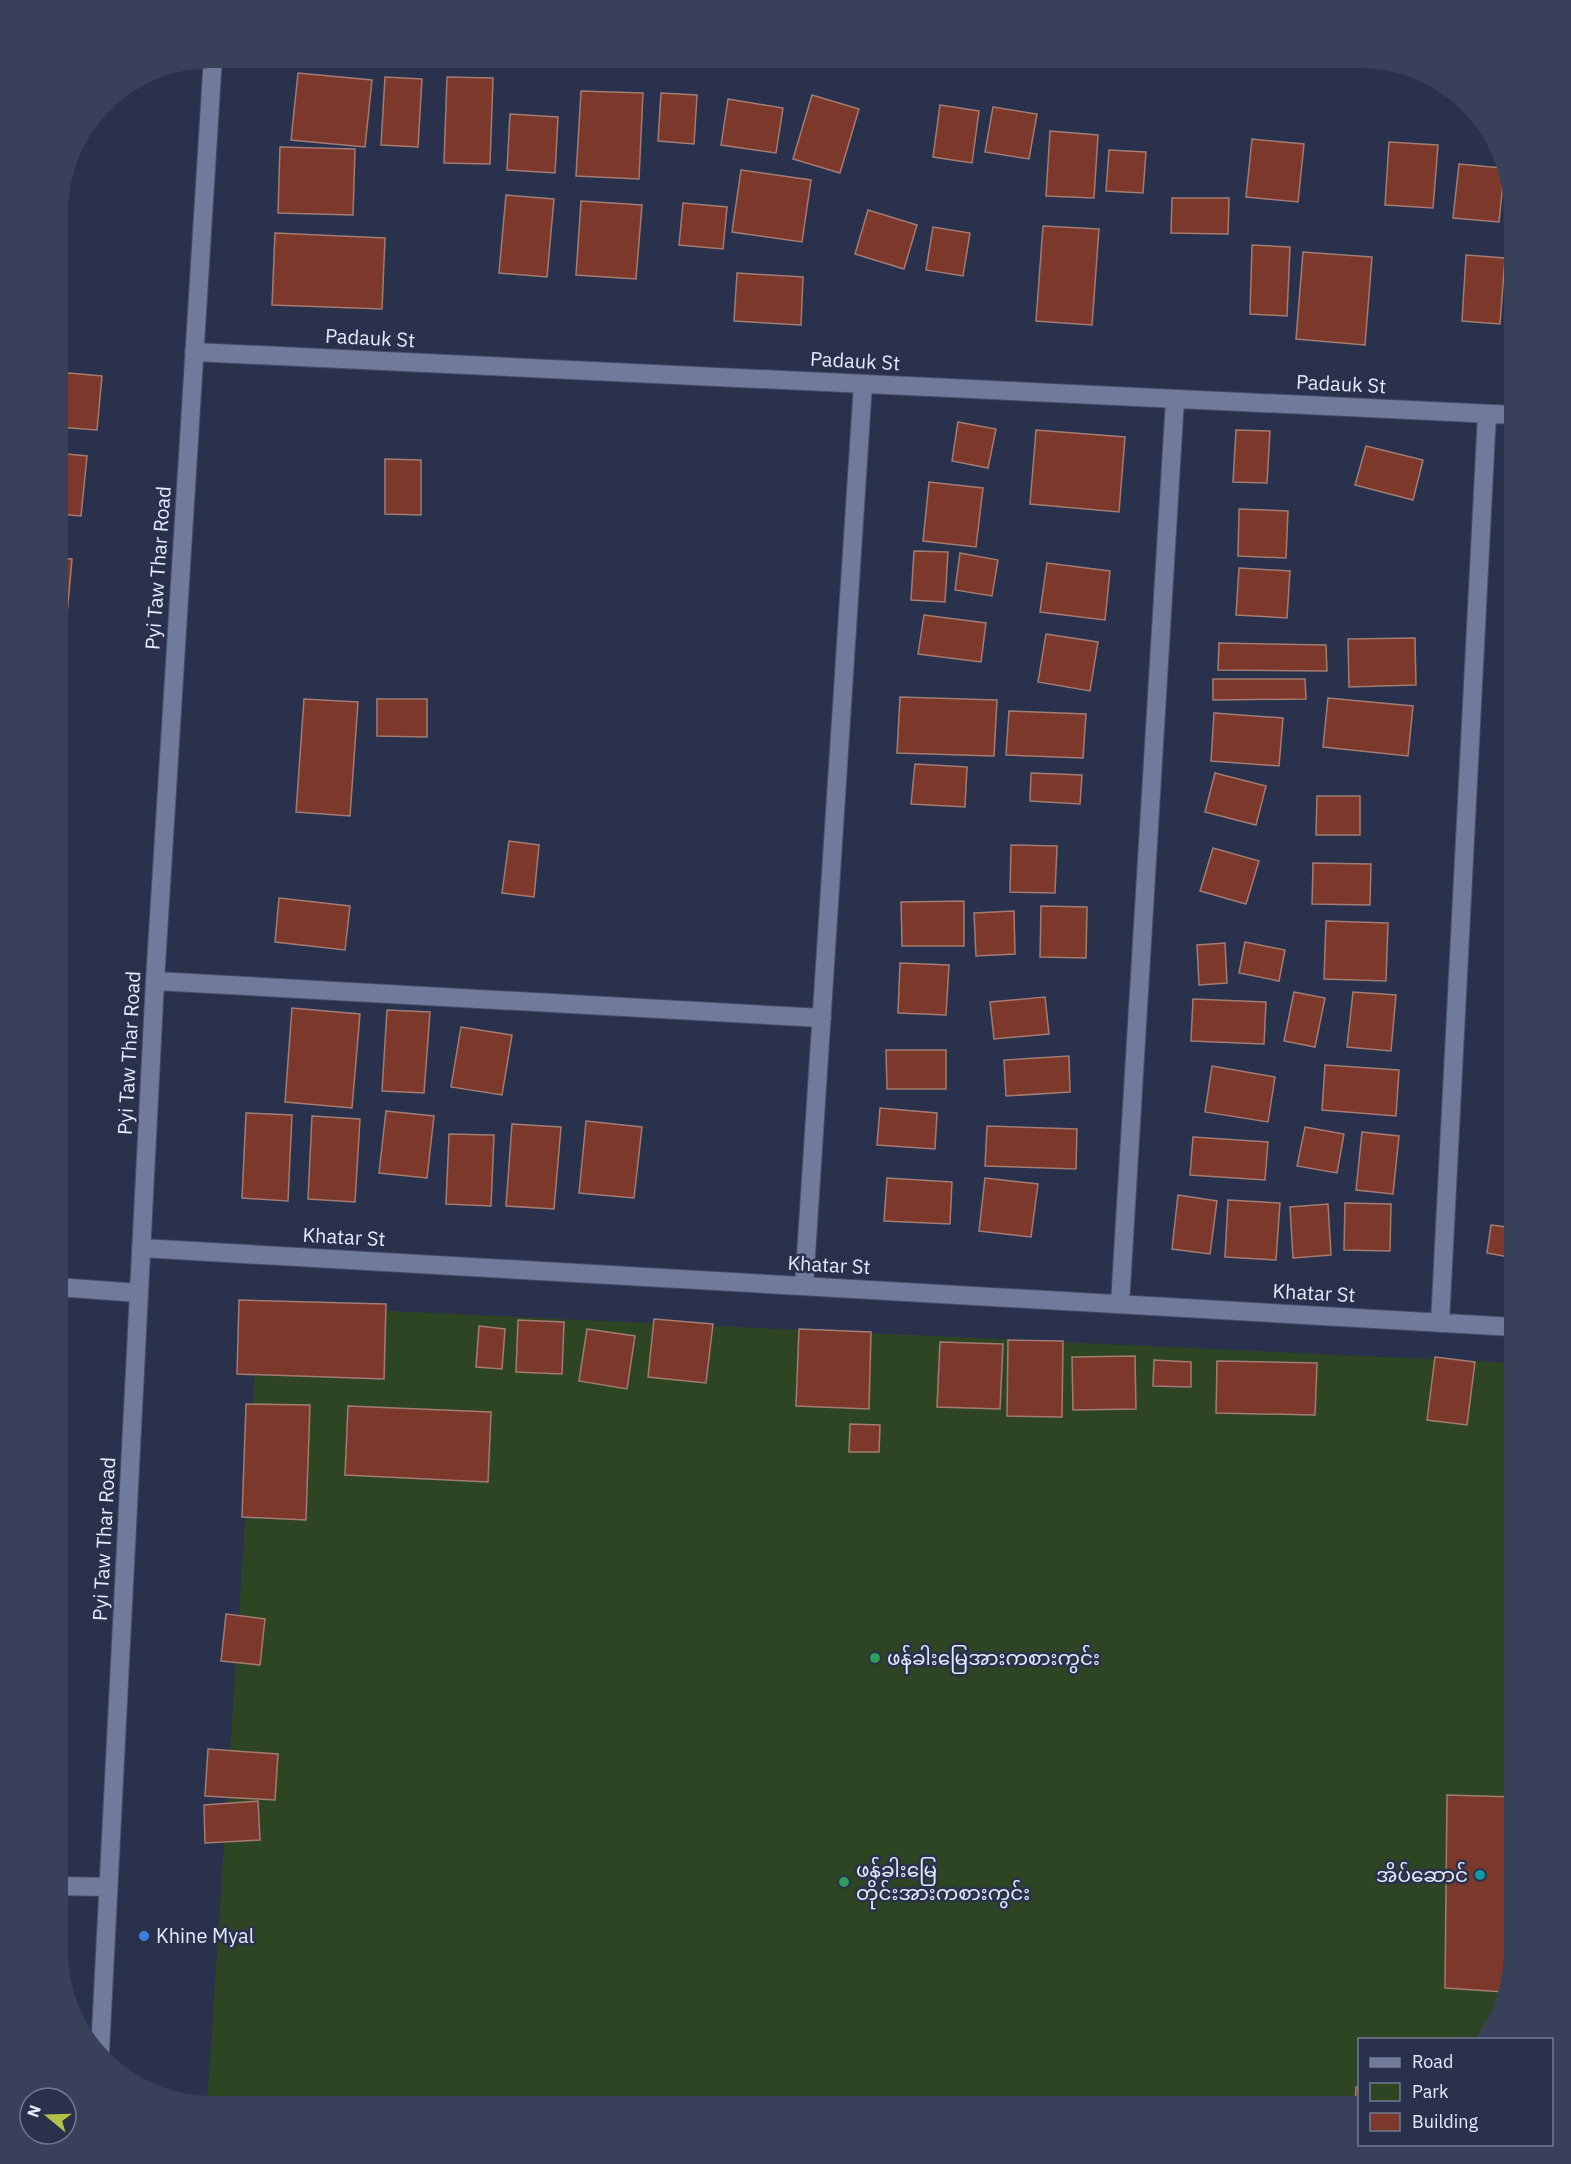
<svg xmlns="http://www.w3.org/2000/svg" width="1571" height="2164" viewBox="0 0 1571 2164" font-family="'IBM Plex Sans','Noto Sans Myanmar',sans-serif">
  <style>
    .green { fill: #2e4524 }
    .building { fill: #7c392b; stroke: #a27c73; stroke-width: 1.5 }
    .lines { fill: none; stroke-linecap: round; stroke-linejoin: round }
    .minor-casing { stroke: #484f66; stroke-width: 20 }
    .minor { stroke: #707a9a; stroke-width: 18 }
    .leisure-dot { fill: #2e9e5b; stroke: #29314c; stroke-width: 2 }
    .culture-dot { fill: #0f9aa8; stroke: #29314c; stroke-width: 2 }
    .shop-dot { fill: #3f7fe0; stroke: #29314c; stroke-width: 2 }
    .labels { text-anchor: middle; stroke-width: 5; stroke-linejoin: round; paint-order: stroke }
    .street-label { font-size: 20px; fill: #e3eafb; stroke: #29314c }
    .poi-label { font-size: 20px; fill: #e3eafb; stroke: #29314c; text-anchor: start }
  </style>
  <rect width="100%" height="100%" fill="#29314c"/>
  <path class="green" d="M259,1305l1255,58v590l-21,77 -9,9 -124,1 -1,67h-1152z"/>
  <path class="building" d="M298,73l74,7 -7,67 -74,-7z
    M385,77l37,2 -4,68 -37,-2z
    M447,77l46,1 -3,86 -46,-1z
    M581,91l62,2 -4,86 -63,-3z
    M661,93l36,2 -3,49 -36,-3z
    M812,95l47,14 -19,64 -47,-14z
    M728,99l55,9 -7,45 -55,-8z
    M940,105l39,6 -7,52 -39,-6z
    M993,107l44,7 -8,45 -44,-7z
    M510,114l48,3 -3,56 -48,-3z
    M1050,131l48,4 -4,63 -48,-2z
    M1252,139l52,5 -6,58 -52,-5z
    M1389,142l49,3 -5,63 -48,-3z
    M280,147l75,2 -2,66 -75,-2z
    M1109,150l37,2 -3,41 -37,-2z
    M1459,164l43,4 2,5 -5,49 -46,-4z
    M741,170l70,10 -9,62 -70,-10z
    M506,195l48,4 -7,78 -48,-4z
    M1172,198h57l-1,36 -57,-1z
    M581,201l61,4 -6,74 -60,-4z
    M683,203l44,4 -4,42 -44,-4z
    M868,210l49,15 -13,44 -49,-15z
    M1043,226l56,3 -7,96 -56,-4z
    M933,227l37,6 -7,43 -37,-6z
    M275,233l110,5 -3,71 -110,-4z
    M1252,245l38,2 -3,69 -37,-2z
    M1303,252l69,5 -7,88 -69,-6z
    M1466,255l39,3 -5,66 -38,-3z
    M737,273l66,4 -2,48 -67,-4z
    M57,372l45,4 -5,54 -40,-3z
    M958,422l38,7 -8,39 -36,-7z
    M1036,430l89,7 -6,75 -89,-8z
    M1236,430l34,1 -3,52 -34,-1z
    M1366,446l57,14 -10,40 -58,-15z
    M57,453l30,3 -6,60 -24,-2z
    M385,459l36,1v55l-36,-1z
    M929,482l54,6 -7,59 -53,-6z
    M1239,509l49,2 -2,47 -48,-2z
    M914,551l34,1 -3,50 -34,-2z
    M960,553l38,7 -6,36 -37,-6z
    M57,558l15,1 -8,89 -7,-1z
    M1047,563l63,8 -5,49 -65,-8z
    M1239,568l51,3 -3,47 -51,-3z
    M924,615l62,8 -5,39 -63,-8z
    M1046,634l52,8 -8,49 -52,-9z
    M1415,638l1,47 -67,2 -1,-48z
    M1219,643l107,2 1,26 -109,-1z
    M1213,679h92l1,20 -93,1z
    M900,697l97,3 -3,56 -97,-3z
    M1328,698l85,8 -5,50 -85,-9z
    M304,699l54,3 -8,114 -54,-4z
    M377,699h50v38l-50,-1z
    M1009,711l77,3 -3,44 -77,-3z
    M1214,713l69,5 -4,48 -68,-5z
    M915,764l52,3 -2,40 -54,-3z
    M1031,773l51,2 -2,29 -50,-3z
    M1215,773l51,13 -10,39 -51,-13z
    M1317,796h43v39h-44z
    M509,841l30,4 -5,52 -32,-4z
    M1011,845l46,1 -2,47 -45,-1z
    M1213,848l46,13 -13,43 -46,-13z
    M1313,863l58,1 -1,41 -58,-1z
    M279,898l71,8 -5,44 -70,-8z
    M964,901v45h-62l-1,-44z
    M1041,906l46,1 -1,51 -46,-1z
    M1014,911l1,43 -39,2 -2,-43z
    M1326,921l62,2 -2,58 -62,-2z
    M1245,942l40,8 -6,31 -40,-8z
    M1225,943l2,40 -28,2 -2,-40z
    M900,963l49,2 -3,50 -48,-2z
    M1294,992l31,6 -10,49 -31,-6z
    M1353,992l43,3 -5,56 -44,-4z
    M1045,997l4,37 -55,5 -4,-37z
    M1193,999l73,3 -2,42 -73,-3z
    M292,1008l68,6 -8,94 -67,-6z
    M387,1010l43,2 -6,81 -42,-2z
    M461,1027l51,8 -10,60 -51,-8z
    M886,1050h60v39h-59z
    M1069,1056l1,36 -64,4 -2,-36z
    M1325,1065l74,5 -3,46 -74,-6z
    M1212,1066l63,11 -7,45 -63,-10z
    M57,1071l9,1 -5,48h-4z
    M880,1108l57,5 -2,36 -58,-4z
    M386,1111l48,5 -7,62 -48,-5z
    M246,1113l46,2 -4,86 -46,-3z
    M312,1116l48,3 -5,83 -47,-3z
    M586,1121l56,6 -8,71 -55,-5z
    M512,1124l49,3 -7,82 -48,-3z
    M987,1126l90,3 -1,40 -91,-3z
    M1305,1127l39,7 -7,39 -40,-7z
    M1362,1132l37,4 -6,58 -37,-4z
    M449,1134l45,1 -3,71 -45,-2z
    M1193,1137l75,5 -3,38 -75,-5z
    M887,1178l65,4 -2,42 -66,-3z
    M985,1178l53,6 -7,53 -52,-6z
    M1178,1195l39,6 -7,53 -38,-5z
    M1228,1200l52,3 -4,57 -51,-3z
    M1345,1203l46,1 -1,47 -46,-1z
    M1328,1204l3,51 -38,3 -3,-51z
    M1491,1225l23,3v30l-27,-5z
    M239,1300l147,4 -2,75 -147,-5z
    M654,1319l59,5 -7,59 -58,-6z
    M518,1320l46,2 -2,52 -46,-2z
    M479,1326l26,3 -3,40 -26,-2z
    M587,1329l48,7 -8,53 -48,-8z
    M799,1329l72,3 -2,77 -73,-3z
    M1008,1340l55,1 -1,76 -55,-1z
    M940,1342l63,2 -3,65 -63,-2z
    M1135,1356l1,53 -63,1 -1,-53z
    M1435,1357l40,5 -8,63 -40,-5z
    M1154,1360l37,2v25l-38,-1z
    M1217,1361l100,2 -2,52 -99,-2z
    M246,1404l64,1 -4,115 -64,-3z
    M348,1406l143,6 -3,70 -143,-7z
    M850,1424l30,1 -1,27h-30z
    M226,1614l39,5 -5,46 -39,-4z
    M208,1749l70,5 -3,46 -70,-4z
    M1447,1795l67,2v156l-10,39 -59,-4z
    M258,1801l2,39 -55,3 -1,-38z
    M1356,2087h4v20h-5z"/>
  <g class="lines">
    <g class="minor-casing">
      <path id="minor" d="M194,352l1320,63
        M155,981l667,37
        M141,1248l1373,79
        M804,1286l59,-902
        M57,1287l82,6
        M1120,1304l55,-905
        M1440,1323l47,-909
        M57,1886l51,1
        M100,2052l55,-1071 58,-924"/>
    </g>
    <use href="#minor" class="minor"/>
  </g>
  <g class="leisure-dot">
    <circle cx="875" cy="1658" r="6"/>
    <circle cx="844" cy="1882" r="6"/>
  </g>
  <circle class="culture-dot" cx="1480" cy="1875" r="6"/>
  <circle class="shop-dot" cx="144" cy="1936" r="6"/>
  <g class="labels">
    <g class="street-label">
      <text transform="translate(370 338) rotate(3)" y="7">Padauk St</text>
      <text transform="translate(855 361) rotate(3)" y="7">Padauk St</text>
      <text transform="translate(1341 384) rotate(3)" y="7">Padauk St</text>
      <text transform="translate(158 568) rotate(-86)" y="7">Pyi Taw Thar Road</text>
      <text transform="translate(129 1053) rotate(-87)" y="7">Pyi Taw Thar Road</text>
      <text transform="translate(344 1237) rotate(3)" y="7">Khatar St</text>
      <text transform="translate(829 1265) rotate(3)" y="7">Khatar St</text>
      <text transform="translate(1314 1293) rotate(3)" y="7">Khatar St</text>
      <text transform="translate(104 1539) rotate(-87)" y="7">Pyi Taw Thar Road</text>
    </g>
    <g class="poi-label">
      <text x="887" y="1665">ဖန်ခါးမြေအားကစားကွင်း</text>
      <text x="856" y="1877">ဖန်ခါးမြေ<tspan x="856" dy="23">တိုင်းအားကစားကွင်း</tspan></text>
      <text x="1468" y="1882" text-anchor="end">အိပ်ဆောင်</text>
      <text x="156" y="1943">Khine Myal</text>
    </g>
  </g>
  <path d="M0 0H1571V2164H0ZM212 68H1360A144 144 0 0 1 1504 212V1952A144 144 0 0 1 1360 2096H212A144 144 0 0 1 68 1952V212A144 144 0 0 1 212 68Z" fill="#38405a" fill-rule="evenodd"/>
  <rect x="1358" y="2038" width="195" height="108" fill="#29314c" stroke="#737b92" stroke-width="1.5"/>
  <rect x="1370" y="2058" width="30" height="9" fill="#707a9a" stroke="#737b92" stroke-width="1.5"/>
  <text x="1412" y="2068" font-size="18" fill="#e3eafb">Road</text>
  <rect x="1370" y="2083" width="30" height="18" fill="#2e4524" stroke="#737b92" stroke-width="1.5"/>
  <text x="1412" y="2098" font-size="18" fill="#e3eafb">Park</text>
  <rect x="1370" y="2113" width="30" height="18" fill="#7c392b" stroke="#737b92" stroke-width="1.5"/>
  <text x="1412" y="2128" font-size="18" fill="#e3eafb">Building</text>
  <g transform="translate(48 2116) rotate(289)"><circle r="28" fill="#29314c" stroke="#737b92" stroke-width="1.5"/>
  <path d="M0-4.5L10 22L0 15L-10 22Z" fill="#b6c148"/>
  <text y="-9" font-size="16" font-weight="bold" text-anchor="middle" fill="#e3eafb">N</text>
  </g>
</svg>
